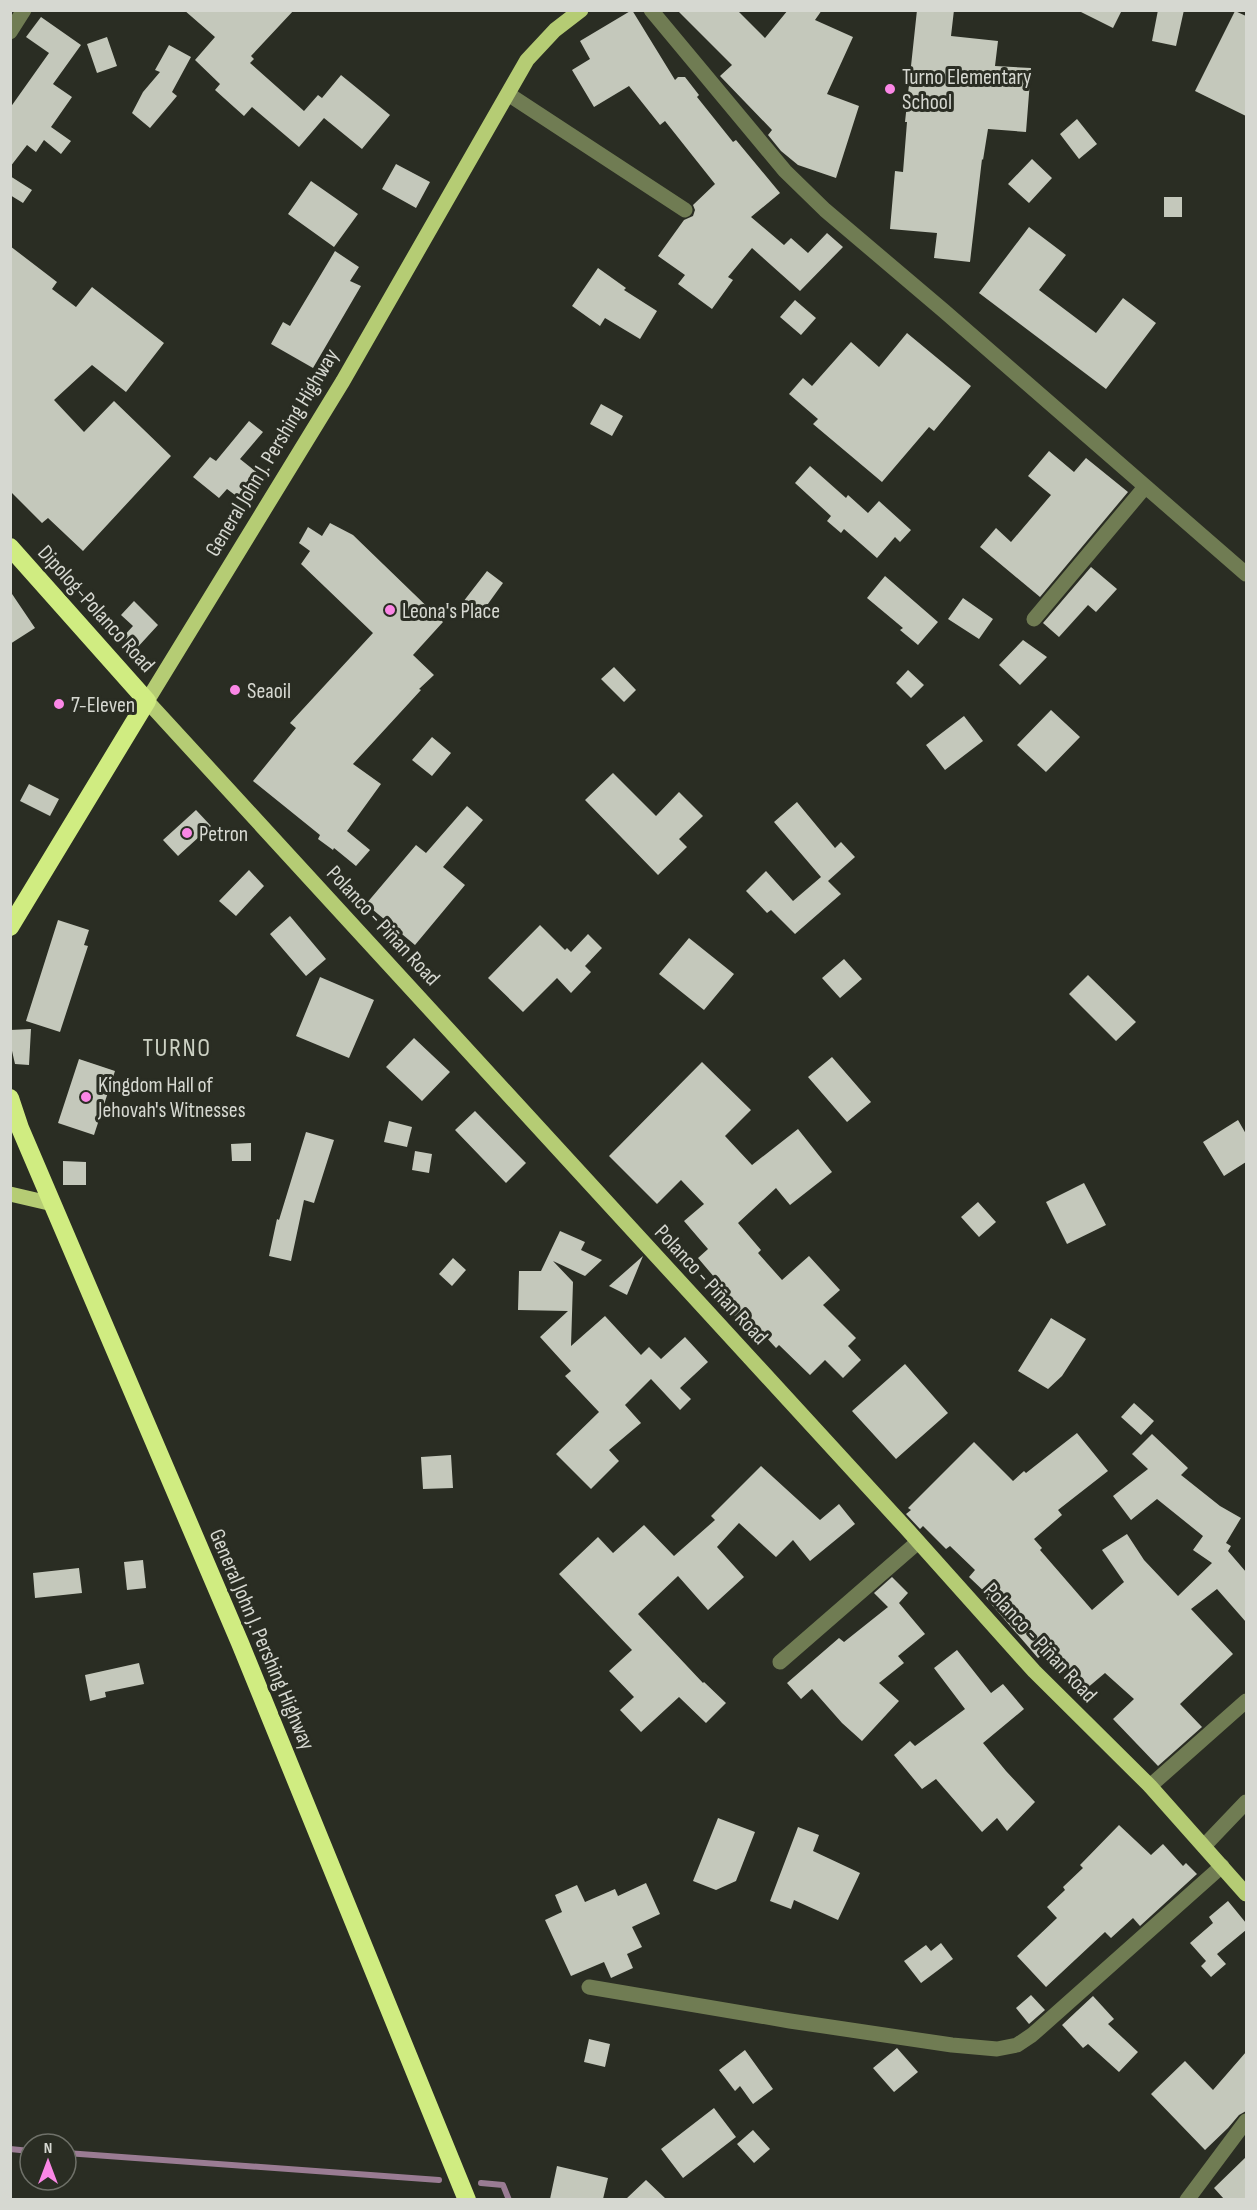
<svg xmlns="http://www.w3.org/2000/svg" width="1257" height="2210" viewBox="0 0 1257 2210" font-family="'Sofia Sans Condensed',sans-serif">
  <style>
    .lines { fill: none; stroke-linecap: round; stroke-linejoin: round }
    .stream { stroke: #9a7c93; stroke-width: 6 }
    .building { fill: #c4c8bb }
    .minor { stroke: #707c53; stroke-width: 15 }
    .major { stroke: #b5cc74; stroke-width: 15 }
    .highway { stroke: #d0ec81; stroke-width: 18 }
    .poi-dot { fill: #fb87e6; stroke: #2a2d23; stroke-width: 2 }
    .labels { text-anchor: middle; stroke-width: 6; stroke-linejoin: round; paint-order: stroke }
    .poi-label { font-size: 22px; fill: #d6d8d1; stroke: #2a2d23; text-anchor: start }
    .street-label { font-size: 22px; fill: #d6d8d1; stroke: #2a2d23 }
    .quarter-label { font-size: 26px; letter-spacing: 1.5px; fill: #ccd1c3; stroke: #2a2d23 }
  </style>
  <rect width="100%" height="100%" fill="#2a2d23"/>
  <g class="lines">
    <path class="stream" d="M10,2149l20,2
      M66,2153l373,27
      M481,2183l22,2 6,15"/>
  </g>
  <path class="building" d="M184,10h110l-43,46 3,3 -4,4 54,48 14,-16 4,3 19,-23 49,40 -28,34 -38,-31 -25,29 -47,-40 -8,9 -29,-26 5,-6 -25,-24 20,-23z
    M632,10l43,70 3,-3h7l14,18 -2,2 36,45 3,-2 44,53 -29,24 33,28 7,-7 17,15 19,-20 16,14 -43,44 -48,-43 -24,29 5,3 -21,29 -34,-25 7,-9 -27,-19 26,-36 9,-4 2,-6 -2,-5 22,-21 -50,-63 -5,4 -31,-39 -35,21 -22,-37 18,-11 -10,-18z
    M677,10h60l28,28 23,-28h34l-7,10 38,17 -26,57 32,12 -23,72 -38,-13 -17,-14 -13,-16 4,-5 -52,-54 12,-11z
    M917,10h37l-3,26 47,5 -3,25 36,2 -5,64 -38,-3 -5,31 -1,-1 -12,103 -36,-4 3,-25 -47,-4 5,-58 8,1 4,-50h-2z
    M1077,10h45l-9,18z
    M1158,10h26l-8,36 -24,-5z
    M1235,11l11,5v100l-51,-25z
    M41,17l40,28 -28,39 19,13 -21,30 20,14 -10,13 -17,-14 -8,12 -9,-7 -17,22v-59l39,-55 -23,-16z
    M107,37l10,29 -20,7 -10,-29z
    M169,45l22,12 -19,35 5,4 -27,32 -18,-15 11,-21 17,-20 -5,-2z
    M1077,119l20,25 -18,15 -19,-25z
    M1032,159l20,19 -23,25 -21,-19z
    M396,164l34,18 -14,26 -34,-19z
    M10,176l22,14 -9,13 -13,-8z
    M311,181l47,33 -24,33 -46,-33z
    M1164,197h18v20h-18z
    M1029,227l37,28 -27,35 57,43 27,-35 33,25 -50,66 -127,-96z
    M10,246l47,36 -5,7 24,18 16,-20 72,56 -38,49 -34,-27 -38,35 30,32 30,-31 57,55 -88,95 -35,-33 -6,5 -32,-32z
    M335,251l24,16 -9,14 11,5 -48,82 -42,-24 12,-22 7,4z
    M598,268l28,20 -2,2 33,21 -17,28 -35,-21 -5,8 -28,-20z
    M795,300l21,18 -15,17 -21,-18z
    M907,333l64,53 -37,45 -5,-4 -47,55 -69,-58 5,-5 -29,-25 14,-16 9,8 39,-44 28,25z
    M601,404l22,12 -11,20 -22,-12z
    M249,421l14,11 -23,27 19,15 -20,24 -12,-9 -8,9 -26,-21 17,-20 6,4z
    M1049,451l25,21 12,-14 42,34 -88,105 -60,-50 16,-19 15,14 40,-47 -23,-19z
    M810,466l36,32 2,-3 20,18 11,-12 32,29 -11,12 -5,-5 -18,21 -33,-29 -3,4 -14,-12 4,-5 -36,-33z
    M330,523l23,12 90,87 -30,33 21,20 -15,14 2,1 -68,74 28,20 -34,47 23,19 -14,16 -22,-18 -1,2 -15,-11 2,-4 -67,-54 43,-53 -6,-5 83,-90 -72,-69 9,-13 -11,-8 9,-16 14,9z
    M1091,567l26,22 -21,23 -8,-7 -29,32 -16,-14z
    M487,571l16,12 -23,32 -17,-13z
    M885,576l53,46 -20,23 -18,-15 3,-2 -36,-30z
    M10,591l25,37 -25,16z
    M963,598l30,21 -14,20 -31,-20z
    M134,601l24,24 -22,24 -13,-12 10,-11 -12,-11z
    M1023,640l24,17 -27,28 -21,-20z
    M614,667l22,23 -12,12 -23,-23z
    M908,670l16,15 -13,13 -15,-15z
    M1051,710l29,27 -34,35 -29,-27z
    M964,716l19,25 -38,29 -19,-25z
    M432,737l19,16 -19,23 -20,-16z
    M613,773l43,43 23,-24 24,24 -24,23 8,8 -29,28 -73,-75z
    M29,784l30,15 -9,17 -30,-15z
    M797,802l38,46 6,-6 14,15 -27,24 13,13 -46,40 -24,-24 -4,3 -21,-22 20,-20 27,30 28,-24 -47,-55z
    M467,806l16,14 -40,47 22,18 -50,60 -49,-41 50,-59 10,8z
    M196,810l15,16 -33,30 -15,-16z
    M249,870l15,16 -28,30 -17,-15z
    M290,916l36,43 -20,17 -36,-42z
    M58,920l31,10 -5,15 4,1 -28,86 -34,-11z
    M540,925l25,25 2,-2 4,4 17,-18 14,14 -17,18 6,6 -20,21 -14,-15 -34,34 -35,-34z
    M689,938l45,36 -30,36 -45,-36z
    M844,959l18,20 -22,19 -18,-20z
    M1088,975l48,47 -20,19 -47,-47z
    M320,977l54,23 -25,58 -53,-22z
    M31,1029l-2,36 -14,-1 -5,-22v-12z
    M414,1038l36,34 -28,29 -36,-34z
    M832,1057l39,45 -24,20 -39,-45z
    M79,1059l36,12 -21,64 -36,-12z
    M702,1062l49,48 -26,26 27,29 46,-36 34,43 -42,33 -14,-17 -38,35 23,27 -3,3 24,27 27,-24 31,34 -17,15 33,33 -8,8 13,14 -18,18 -18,-18 -15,15 -31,-30 -3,3 -32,-35 -7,6 -18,-21 7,-7 -28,-33 10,-9 -24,-28 20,-17 -23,-24 -24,24 -48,-48z
    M475,1111l51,52 -20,20 -51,-53z
    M1238,1120l8,14v28l-22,14 -21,-34z
    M389,1121l23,6 -5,20 -23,-5z
    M306,1132l28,8 -20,63 -10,-3 -13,61 -22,-5 8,-37 2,1z
    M251,1143v18h-19l-1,-17z
    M415,1151l17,3 -3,19 -17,-3z
    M63,1161l23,1v23h-23z
    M1084,1183l22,42 -39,19 -21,-42z
    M978,1202l18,20 -17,15 -18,-20z
    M560,1231l25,11 -4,8 21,10 -17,16 -32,-15 20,21 -2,64 34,-30 36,39 8,-8 12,12 24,-22 23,25 -28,26 11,11 -11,11 -29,-31 -26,26 16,18 -32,27 10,11 -28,28 -35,-35 43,-42 -34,-36 6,-5 -31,-34 28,-26 -50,-1 1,-39h22z
    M643,1256l-16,39 -18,-9z
    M453,1258l13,12 -14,16 -13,-12z
    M1051,1318l35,21 -24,37 -14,13 -30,-18z
    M905,1364l43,49 -52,46 -44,-48z
    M1134,1403l20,18 -13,14 -20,-18z
    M1077,1433l31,38 -50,39 4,5 -28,24 8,9 -2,2 52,60 32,-28 -22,-32 25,-16 17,26 34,36 34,-33 -19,-13 10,-14 -46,-37 -26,21 -18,-24 35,-27 -16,-15 20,-20 36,34 -7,7 39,31 21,12 -15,25 5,3 -3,5 18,21v50l-29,-33 -26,20 42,45 -53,50 22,23 -44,39 -45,-47 21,-20 -29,-26 -19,16 -35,-41 -13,10 -52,-60 3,-2 -20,-19 6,-7 -25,-24 -4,3 -23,-23 -3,3 -14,-15 5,-4 -3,-2 66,-66 39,39 11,-10 2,2z
    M451,1455l2,33 -30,1 -2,-32z
    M761,1466l59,54 19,-16 16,20 -45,37 -17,-21 -17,17 -37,-34 -22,24 27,30 -36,33 -30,-34 -40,38 65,69 1,-1 22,21 -20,20 -27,-26 -38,35 -21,-22 14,-13 -25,-26 23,-21 -73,-76 39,-37 15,16 31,-28 30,31 41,-36 -4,-4z
    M143,1560l3,28 -19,2 -3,-28z
    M79,1568l3,25 -47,5 -2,-25z
    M892,1577l16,16 -9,10 26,31 -27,22 6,7 -25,20 20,18 -37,40 -20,-18 -30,-34 -11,10 -14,-16 52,-45 5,4 44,-35 -14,-14z
    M957,1650l34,43 12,-9 21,25 -41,34 23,28 29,31 -28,29 -10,-13 -15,14 -46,-53 -14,10 -28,-34 16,-14 5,5 50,-37 -31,-41z
    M139,1663l5,21 -39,8 1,5 -16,4 -5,-26z
    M718,1818l37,14 -19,49 -20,9 -23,-9z
    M1119,1825l32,30 12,-11 20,22 3,-3 11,11 -57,52 -7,-8 -22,20 -6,-6 -59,55 -29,-31 40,-38 -10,-11 18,-17 -2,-3 20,-19 -3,-3z
    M798,1827l21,8 -6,16 47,22 -22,47 -44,-20 -3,9 -21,-8z
    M646,1883l14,31 -28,13 10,20 -15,7 6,14 -22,10 -7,-16 -33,14 -26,-56 17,-8 -7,-17 22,-10 8,17 30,-13 3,7z
    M1228,1901l18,22v7l-29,24 9,10 -15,13 -10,-11 5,-5 -16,-18 23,-20 -4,-6z
    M941,1943l12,16 -32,24 -17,-22 22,-16 5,6z
    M1031,1995l14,15 -16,14 -13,-16z
    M1093,1996l21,23 -6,5 30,28 -19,20 -31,-28 -5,4 -21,-23z
    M589,2039l21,5 -5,23 -21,-5z
    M897,2048l21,24 -24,20 -21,-24z
    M745,2050l28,39 -20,15 -13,-18 -5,5 -16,-21z
    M1246,2052v59l-7,4 -11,13 -23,22 -54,-56 34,-33 28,29z
    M714,2108l22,29 -53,41 -22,-29z
    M753,2130l17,19 -16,14 -17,-19z
    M1246,2157v42h-22l-10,-11z
    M557,2166l51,12 -5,21h-53z
    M646,2180l20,19h-40z"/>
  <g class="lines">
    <path class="minor" d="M651,10l134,161 40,39 119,101 302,263
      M10,32l14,-22
      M508,94l177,116
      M1034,619l111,-132
      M780,1662l138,-120
      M1150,1786l96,-85
      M1204,1846l42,-44
      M589,1987l201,34 162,24 45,4 20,-4 15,-10 190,-169
      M1187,2200l59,-79"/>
    <path class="major" d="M581,10l-26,20 -28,30 -184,321 -196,320 758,826 129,144 116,115 96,108
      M10,1194l43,10"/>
    <path class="highway" d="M10,547l137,154 -137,226
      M10,1098l10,30 220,515 227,557"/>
  </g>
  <g class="poi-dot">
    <circle cx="890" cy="89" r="6"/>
    <circle cx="390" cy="610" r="6"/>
    <circle cx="235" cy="690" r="6"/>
    <circle cx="59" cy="704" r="6"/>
    <circle cx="187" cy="833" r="6"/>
    <circle cx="86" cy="1097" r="6"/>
  </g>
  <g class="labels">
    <g class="poi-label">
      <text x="902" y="84">Turno Elementary<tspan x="902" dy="25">School</tspan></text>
      <text x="402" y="618">Leona's Place</text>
      <text x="247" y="698">Seaoil</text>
      <text x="71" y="712">7-Eleven</text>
      <text x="199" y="841">Petron</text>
      <text x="98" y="1092">Kingdom Hall of<tspan x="98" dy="25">Jehovah's Witnesses</tspan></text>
    </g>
    <g class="street-label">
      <text transform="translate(271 452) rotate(-59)" y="8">General John J. Pershing Highway</text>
      <text transform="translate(97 608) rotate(48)" y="8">Dipolog-Polanco Road</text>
      <text transform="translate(384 925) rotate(47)" y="8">Polanco - Piñan Road</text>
      <text transform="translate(712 1284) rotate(47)" y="8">Polanco - Piñan Road</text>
      <text transform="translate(263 1639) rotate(67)" y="8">General John J. Pershing Highway</text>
      <text transform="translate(1041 1642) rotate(47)" y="8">Polanco - Piñan Road</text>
    </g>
    <g class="quarter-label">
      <text x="177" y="1056">TURNO</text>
    </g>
  </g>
  <rect width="1257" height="2210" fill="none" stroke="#d6d8d1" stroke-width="24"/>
  <g transform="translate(48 2162)"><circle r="28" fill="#2a2d23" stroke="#6f7169" stroke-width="1.5"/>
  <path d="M0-4.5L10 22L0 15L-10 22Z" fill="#fb87e6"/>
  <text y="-9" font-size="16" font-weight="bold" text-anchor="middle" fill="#d6d8d1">N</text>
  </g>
</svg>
